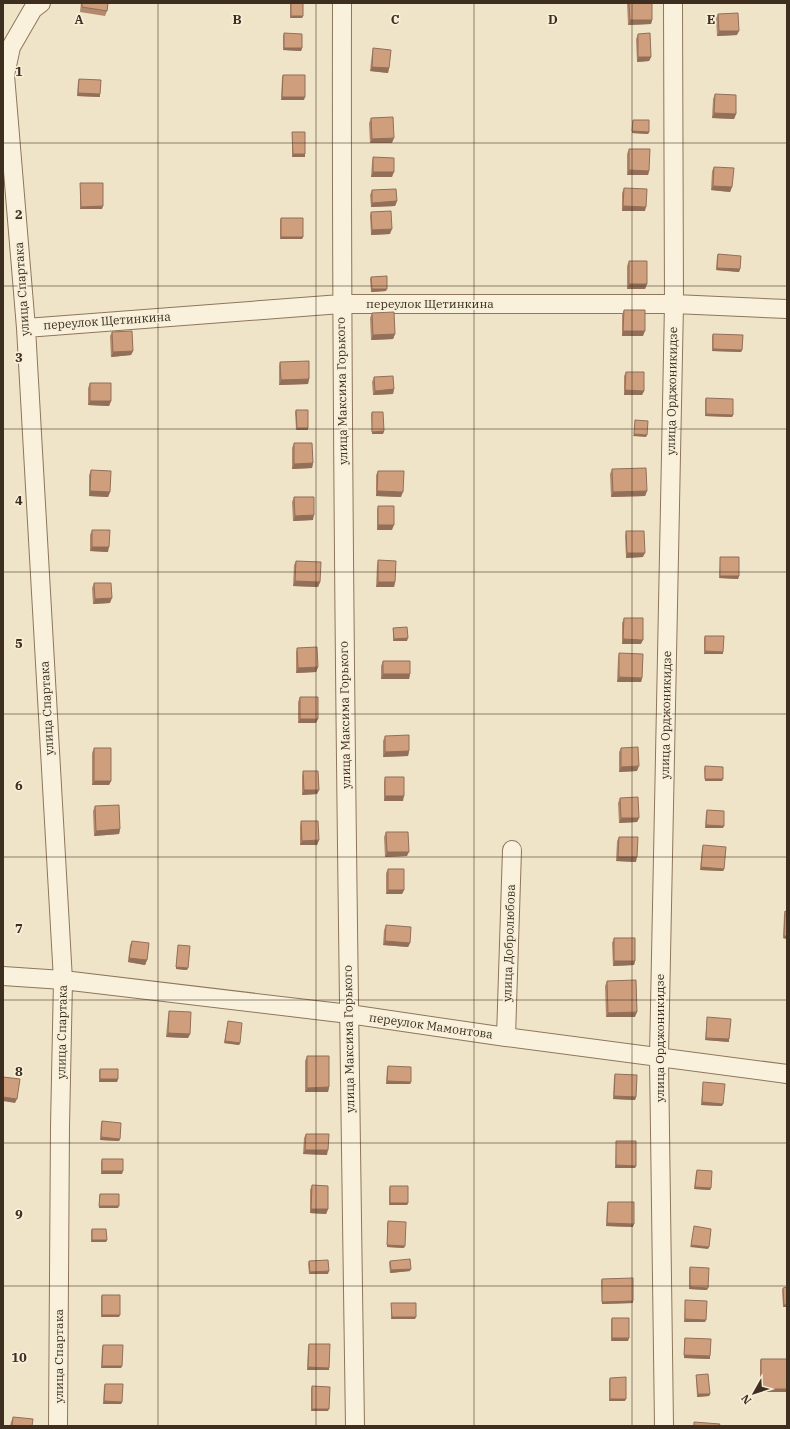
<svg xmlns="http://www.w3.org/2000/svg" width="790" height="1429" viewBox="0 0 790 1429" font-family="'IBM Plex Serif',serif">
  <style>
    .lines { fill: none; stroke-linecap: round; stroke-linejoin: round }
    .street-casing { stroke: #8d765c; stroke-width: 20 }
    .street { stroke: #faf1dc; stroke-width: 18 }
    .wall { fill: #b2896c }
    .shaded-wall { fill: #916f58 }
    .building { fill: #cf9f7d; stroke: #916f58 }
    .grid { fill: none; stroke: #3d2e20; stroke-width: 1; stroke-opacity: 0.55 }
    .labels { text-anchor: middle; stroke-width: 3.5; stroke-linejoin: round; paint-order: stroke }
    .street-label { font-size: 12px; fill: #3d2e20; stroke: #f7eed8 }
    .grid-label { font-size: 13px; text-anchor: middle; font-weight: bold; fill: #3d2e20; stroke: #f7eed8; stroke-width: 3.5; stroke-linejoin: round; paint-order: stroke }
  </style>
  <rect width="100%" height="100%" fill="#f0e4c8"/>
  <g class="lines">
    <g class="street-casing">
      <path id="street" d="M41,3l-8,6 -22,38 -6,28 21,253 37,652 -3,147 -2,299
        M342,3c-1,474 6,949 13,1423
        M26,328l315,-24h333l113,5
        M3,976l60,4 286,34 157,23 281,37
        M506,1037l6,-187
        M664,1426l-5,-369 15,-753 -1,-301"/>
    </g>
    <use href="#street" class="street"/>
  </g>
  <path class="wall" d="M81,3h27l-1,8 -2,5 -25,-4z
    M290,3h13v13l-1,2h-12z
    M627,3h25v17l-1,4 -23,1z
    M718,14l19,21 -20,1 -1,-18z
    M284,33l18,15 -1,3 -18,-1v-14z
    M638,34l13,23 -2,4 -12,1 -1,-23z
    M373,48l16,20 -1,5 -18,-2 2,-18z
    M283,75l21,25h-23l1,-23z
    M79,79l21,18 -23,-1 1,-15z
    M715,94l21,20 -2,5 -22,-1 1,-19z
    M371,118l21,25h-22l-1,-20z
    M633,120l16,12 -1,2 -16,-1v-11z
    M292,132l13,22v3h-13z
    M629,149l20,22 -1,4h-21v-21z
    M373,157l19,20h-21l1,-15z
    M714,167l18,20 -2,5 -19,-2 1,-19z
    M80,183l22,26h-22z
    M624,188l21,23h-23v-18z
    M372,190l25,11 -2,5 -24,1 -1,-12z
    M371,212l19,22 -19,1 -1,-19z
    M281,218l22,19 -1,2h-22v-19z
    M718,254l22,15 -1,3 -23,-2 1,-14z
    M629,261l18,23 -2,5h-18v-23z
    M371,277l15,14 -15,1 -1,-13z
    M624,310l19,26h-21v-21z
    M372,313l23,21 -2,5 -22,1 -1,-22z
    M112,332l21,19 -2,4 -20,2 -1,-21z
    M713,334l29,16 -1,2 -29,-1v-15z
    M280,362l29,17 -1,5 -29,1v-19z
    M626,372l18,19 -2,4h-18v-19z
    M374,377l20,12 -1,5 -20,1 -1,-13z
    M90,383l21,18 -2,5 -21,-1v-17z
    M706,398l27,17 -1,2 -27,-1v-16z
    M296,410l12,20h-12l-1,-18z
    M372,412l12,19 -1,3h-11l-1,-19z
    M294,443l19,20 -1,5 -20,1v-21z
    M612,469l35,22 -2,5 -34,1 -1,-23z
    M91,470l19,22 -2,5 -19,-1v-21z
    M378,471l23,26 -25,-1v-21z
    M294,497l19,23 -20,1 -1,-19z
    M378,506l14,24h-15v-20z
    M92,530l16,22 -18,-1v-16z
    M626,531l17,26 -17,1 -1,-22z
    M720,557l19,19 -1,3 -19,-1 1,-19z
    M378,560l17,22 -1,5h-18l1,-22z
    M296,561l24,21 -2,5 -25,-1 1,-21z
    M94,583l16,20 -17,1 -1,-16z
    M624,618l17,26h-19v-21z
    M393,628l14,13h-14z
    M705,636l18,18h-19v-16z
    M297,648l21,19 -2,5 -20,1v-21z
    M619,653l23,25 -1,4h-24l1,-24z
    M383,661l27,13 -1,5h-28v-13z
    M300,697l16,26h-18v-21z
    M385,736l24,15 -1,5 -25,1v-16z
    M94,748l17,33 -2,4h-17v-32z
    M621,748l16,23 -18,1v-20z
    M705,766l17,15h-17l-1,-12z
    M303,771l16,19 -2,4 -15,1v-19z
    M385,777l18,24h-19v-19z
    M620,798l19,20 -2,4 -18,1 -1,-20z
    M95,806l25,23 -1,5 -25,2 -1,-25z
    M707,810l16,18h-18l1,-16z
    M301,821l18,19 -2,5h-17v-19z
    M386,832l21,24 -22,1 -1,-20z
    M787,833v21l-1,-20z
    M619,837l17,25 -20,-1 1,-20z
    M703,845l21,24 -1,2 -23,-1 2,-22z
    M388,869l16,21 -2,4h-16v-21z
    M785,911l2,28 -4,-1 1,-24z
    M386,925l24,18 -2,4 -25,-2 1,-15z
    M614,938l21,23 -1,4 -21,1 -1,-23z
    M132,941l15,19 -2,5 -17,-3 2,-17z
    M178,945l9,25 -11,-1 2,-21z
    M607,981l28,36h-29l-1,-31z
    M169,1011l21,23 -2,4 -22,-1 2,-21z
    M707,1017l22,22v3l-24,-2 2,-21z
    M228,1021l12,22 -1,2 -15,-2z
    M307,1056l22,31 -1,5h-23v-31z
    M388,1066l23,16 -1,2h-24l1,-16z
    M100,1069l18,10 -1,3h-18v-11z
    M615,1074l21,23 -1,3 -22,-1 1,-22z
    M703,1082l19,24 -21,-1 2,-21z
    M102,1121l18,18 -1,2 -19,-1 1,-17z
    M306,1134l21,21 -24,-1 1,-16z
    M616,1141l20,25 -1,2h-20l1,-25z
    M102,1159l20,15h-21v-12z
    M697,1170l14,18 -1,2 -16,-1 2,-17z
    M312,1185l16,24 -2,5 -16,-1v-23z
    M390,1186l18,17 -1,2h-18v-16z
    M100,1194l18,14h-19v-12z
    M608,1202l25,25 -27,-1 1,-22z
    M388,1221l16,27 -17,-1v-23z
    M92,1229l15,11 -1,2h-15v-11z
    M787,1229v27h-1z
    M309,1261l19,13h-19l-1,-10z
    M390,1261l20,10 -20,2 -1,-10z
    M690,1267l17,23 -18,-1v-19z
    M602,1279l31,24 -31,1 -1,-23z
    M783,1288l4,19h-4l-1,-17z
    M102,1295l17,22h-18v-20z
    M685,1300l20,22h-21l1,-20z
    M391,1303l24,16h-24z
    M612,1318l16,23h-17v-21z
    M685,1338l25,21 -26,-1v-18z
    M309,1344l20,24v2h-22l1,-24z
    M103,1345l19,21 -1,2h-20l1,-21z
    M761,1359h26l-27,33v-31z
    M696,1375l14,19 -1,2 -12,1 -1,-20z
    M610,1378l15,23h-16v-21z
    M105,1384l17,18 -1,2h-18l1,-18z
    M312,1386l16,25h-17v-22z
    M13,1417l19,9h-22l1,-4z"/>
  <path class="shaded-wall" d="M291,16h12l-1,2h-12z
    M630,20h22l-1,4 -23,1z
    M719,31h20l-2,4 -20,1z
    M284,48h18l-1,3 -18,-1z
    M638,57h13l-2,4 -12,1z
    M372,67l17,1 -1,5 -18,-2z
    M78,93l22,1v3l-23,-1z
    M282,97h23l-1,3h-23z
    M714,113l22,1 -2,5 -22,-1z
    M632,131l17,1 -1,2 -16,-1z
    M394,138l-2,5h-22l2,-4z
    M293,154h12v3h-13z
    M629,170l20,1 -1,4h-21z
    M373,172h21l-2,5h-21z
    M713,186l19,1 -2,5 -19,-2z
    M397,201l-2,5 -24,1 1,-4z
    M103,206l-1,3h-22l1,-2z
    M623,206l23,1 -1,4h-23z
    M392,229l-2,5 -19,1 1,-5z
    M281,237h22l-1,2h-22z
    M717,268l23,1 -1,3 -23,-2z
    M629,284h18l-2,5h-18z
    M372,289h15l-1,2 -15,1z
    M623,331h22l-2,5h-21z
    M395,334l-2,5 -22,1 2,-5z
    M713,349l29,1 -1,2 -29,-1z
    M133,351l-2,4 -20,2 2,-5z
    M309,379l-1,5 -29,1 2,-5z
    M394,389l-1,5 -20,1 2,-4z
    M625,390l19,1 -2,4h-18z
    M90,401h21l-2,5 -21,-1z
    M706,414l27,1 -1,2 -27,-1z
    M297,428h11v2h-12z
    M384,431l-1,3h-11v-2z
    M634,434l13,1 -1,2 -13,-1z
    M313,463l-1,5 -20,1 2,-5z
    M90,491l20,1 -2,5 -19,-1z
    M377,491l26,1 -2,5 -25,-1z
    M647,491l-2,5 -34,1 2,-5z
    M314,515l-1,5 -20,1 2,-5z
    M378,525h16l-2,5h-15z
    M92,547h17l-1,5 -18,-1z
    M627,553h18l-2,4 -17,1z
    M720,576h19l-1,3 -19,-1z
    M295,581l25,1 -2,5 -25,-1z
    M378,582h17l-1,5h-18z
    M112,598l-2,5 -17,1 2,-5z
    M408,638l-1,3h-14l1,-2z
    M623,639l20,1 -2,4h-19z
    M705,651l18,1v2h-19z
    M318,667l-2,5 -20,1 2,-5z
    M383,674h27l-1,5h-28z
    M619,677l23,1 -1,4h-24z
    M300,719h18l-2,4h-18z
    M409,751l-1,5 -25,1 2,-5z
    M639,766l-2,5 -18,1 2,-5z
    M705,779h18l-1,2h-17z
    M94,781h17l-2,4h-17z
    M304,790h15l-2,4 -15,1z
    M385,796h19l-1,5h-19z
    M621,818h18l-2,4 -18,1z
    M706,825l18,1 -1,2h-18z
    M120,829l-1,5 -25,2 2,-5z
    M319,840l-2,5h-17l2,-4z
    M387,852h22l-2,4 -22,1z
    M618,857h19l-1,5 -20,-1z
    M701,867l23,2 -1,2 -23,-1z
    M388,890h16l-2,4h-16z
    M784,936h3v3l-4,-1z
    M385,941l25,2 -2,4 -25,-2z
    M129,958l18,2 -2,5 -17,-3z
    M614,961h21l-1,4 -21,1z
    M176,967l12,1 -1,2 -11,-1z
    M637,1012l-2,5h-29l2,-4z
    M168,1033l22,1 -2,4 -22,-1z
    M706,1038l23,1v3l-24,-2z
    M225,1041l15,2 -1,2 -15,-2z
    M100,1079h18l-1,3h-18z
    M387,1081l24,1 -1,2h-24z
    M329,1087l-1,5h-23l2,-4z
    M614,1096l22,1 -1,3 -22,-1z
    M3,1097l14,2 -2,4 -12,-2z
    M702,1102l21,2 -1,2 -21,-1z
    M101,1137l19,2 -1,2 -19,-1z
    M305,1150h23l-1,5 -24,-1z
    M616,1165l20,1 -1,2h-20z
    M102,1171h21l-1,3h-21z
    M695,1187l16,1 -1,2 -16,-1z
    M390,1203h18l-1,2h-18z
    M99,1206h20l-1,2h-19z
    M311,1209h17l-2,5 -16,-1z
    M607,1223l27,1 -1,3 -27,-1z
    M92,1240h15l-1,2h-15z
    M387,1245l18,1 -1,2 -17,-1z
    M691,1245l18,2 -1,2 -18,-2z
    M411,1269l-1,2 -20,2 1,-3z
    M329,1271l-1,3h-19l1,-2z
    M690,1287l18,1 -1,2 -18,-1z
    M633,1301v2l-31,1v-2z
    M784,1305h3v2h-4z
    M102,1315h18l-1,2h-18z
    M392,1317h24l-1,2h-24z
    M685,1319l21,1 -1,2h-21z
    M612,1338h17l-1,3h-17z
    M684,1355l26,1v3l-26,-1z
    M102,1366h20l-1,2h-20z
    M308,1367l21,1v2h-22z
    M761,1389h26v3h-27z
    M698,1394h12l-1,2 -12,1z
    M610,1399h16l-1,2h-16z
    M104,1401l18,1 -1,2h-18z
    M312,1409h17l-1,2h-17z"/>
  <path class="building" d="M82,3h26l-1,8 -25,-4z
    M291,3h12v13h-12z
    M629,3h23v17h-22z
    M738,13l1,18h-20l-1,-17z
    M284,33l18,1v14h-18z
    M650,33l1,24h-13v-23z
    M373,48l18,2 -2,18 -17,-1z
    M283,75h22v22h-23z
    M79,79l22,1 -1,14 -22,-1z
    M715,94l21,1v19l-22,-1z
    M393,117l1,21 -22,1 -1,-21z
    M633,120h16v12l-17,-1z
    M292,132h13v22h-12z
    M629,149h21l-1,22 -20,-1z
    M373,157l21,1v14h-21z
    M714,167l20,1 -2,19 -19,-1z
    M80,183h23v23l-22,1z
    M624,188l23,1 -1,18 -23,-1z
    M396,189l1,12 -25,2v-13z
    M391,211l1,18 -20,1 -1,-18z
    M281,218h22v19h-22z
    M718,254l23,2 -1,13 -23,-1z
    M629,261h18v23h-18z
    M387,276v13h-15l-1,-12z
    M624,310h21v21h-22z
    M394,312l1,22 -22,1 -1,-22z
    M132,331l1,20 -20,1 -1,-20z
    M713,334l30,1 -1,15 -29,-1z
    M309,361v18l-28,1 -1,-18z
    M626,372h18v19l-19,-1z
    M393,376l1,13 -19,2 -1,-14z
    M90,383h21v18h-21z
    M706,398l27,1v16l-27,-1z
    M296,410h12v18h-11z
    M372,412h11l1,19 -12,1z
    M635,420l13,1 -1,14 -13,-1z
    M294,443h18l1,20 -19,1z
    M646,468l1,23 -34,1 -1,-23z
    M91,470l20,1 -1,21 -20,-1z
    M378,471h26l-1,21 -26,-1z
    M294,497h20v18l-19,1z
    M378,506h16v19h-16z
    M92,530h18l-1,17h-17z
    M626,531h18l1,22h-18z
    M720,557h19v19h-19z
    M378,560l18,1 -1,21h-17z
    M296,561l25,1 -1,20 -25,-1z
    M94,583h17l1,15 -17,1z
    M624,618h19v22l-20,-1z
    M407,627l1,11 -14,1 -1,-11z
    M705,636h19l-1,16 -18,-1z
    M317,647l1,20 -20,1 -1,-20z
    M619,653l24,1 -1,24 -23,-1z
    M383,661h27v13h-27z
    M300,697h18v22h-18z
    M409,735v16l-24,1v-16z
    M638,747l1,19 -18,1v-19z
    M94,748h17v33h-17z
    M705,766l18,1v12h-18z
    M303,771h15l1,19h-15z
    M385,777h19v19h-19z
    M638,797l1,21h-18l-1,-20z
    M119,805l1,24 -24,2 -1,-25z
    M707,810l17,1v15l-18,-1z
    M301,821h17l1,19 -17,1z
    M386,832h22l1,20h-22z
    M619,837h19l-1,20h-19z
    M703,845l23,2 -2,22 -23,-2z
    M388,869h16v21h-16z
    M785,911l2,1v24h-3z
    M386,925l25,2 -1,16 -25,-2z
    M614,938h21v23h-21z
    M132,941l17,2 -2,17 -18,-2z
    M178,945l12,1 -2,22 -12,-1z
    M636,980l1,32 -29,1 -1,-32z
    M169,1011l22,1 -1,22 -22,-1z
    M707,1017l24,2 -2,20 -23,-1z
    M228,1021l14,2 -2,20 -15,-2z
    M307,1056h22v31l-22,1z
    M388,1066l23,1v15l-24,-1z
    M100,1069h18v10h-18z
    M615,1074l22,1 -1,22 -22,-1z
    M3,1077l17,2 -3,20 -14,-2z
    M703,1082l22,2 -2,20 -21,-2z
    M102,1121l19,2 -1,16 -19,-2z
    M306,1134h23l-1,16h-23z
    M616,1141h20v25l-20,-1z
    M102,1159h21v12h-21z
    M697,1170l15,1 -1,17 -16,-1z
    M312,1185l16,1v23h-17z
    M390,1186h18v17h-18z
    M100,1194h19v12h-20z
    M608,1202h26v22l-27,-1z
    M388,1221l18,1 -1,24 -18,-1z
    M694,1226l17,3 -2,18 -18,-2z
    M92,1229h14l1,11h-15z
    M410,1259l1,10 -20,1 -1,-9z
    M328,1260l1,11 -19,1 -1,-11z
    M690,1267l19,1 -1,20 -18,-1z
    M633,1278v23l-31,1v-23z
    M787,1287v18h-3l-1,-17z
    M102,1295h18v20h-18z
    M685,1300l22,1 -1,19 -21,-1z
    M391,1303h25v14h-24z
    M612,1318h17v20h-17z
    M685,1338l26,1 -1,17 -26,-1z
    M309,1344h21l-1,24 -21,-1z
    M103,1345h20l-1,21h-20z
    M761,1359h26v30h-26z
    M708,1374l2,20h-12l-2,-19z
    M626,1377v22h-16v-21z
    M105,1384h18l-1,18 -18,-1z
    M312,1386l18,1 -1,22h-17z
    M13,1417l20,2 -1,7h-20z
    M694,1422l26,2 -1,2h-25z"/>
  <path class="grid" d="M158,3v1423M316,3v1423M474,3v1423M632,3v1423M3,143h784M3,286h784M3,429h784M3,572h784M3,714h784M3,857h784M3,1000h784M3,1143h784M3,1286h784"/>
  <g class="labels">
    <g class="street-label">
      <text transform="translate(22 289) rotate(-94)" y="4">улица Спартака</text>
      <text x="430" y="308">переулок Щетинкина</text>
      <text transform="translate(107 321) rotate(-4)" y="4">переулок Щетинкина</text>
      <text transform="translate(342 391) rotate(-91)" y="4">улица Максима Горького</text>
      <text transform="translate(672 391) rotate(-89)" y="4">улица Орджоникидзе</text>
      <text transform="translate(47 708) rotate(-93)" y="4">улица Спартака</text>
      <text transform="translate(345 715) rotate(-91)" y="4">улица Максима Горького</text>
      <text transform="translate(666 715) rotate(-89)" y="4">улица Орджоникидзе</text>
      <text transform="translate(509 943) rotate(-88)" y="4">улица Добролюбова</text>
      <text transform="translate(431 1026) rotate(8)" y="4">переулок Мамонтова</text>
      <text transform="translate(62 1032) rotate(-89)" y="4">улица Спартака</text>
      <text transform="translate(660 1038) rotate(-90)" y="4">улица Орджоникидзе</text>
      <text transform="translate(349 1039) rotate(-91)" y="4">улица Максима Горького</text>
      <text transform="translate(59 1356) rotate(-90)" y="4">улица Спартака</text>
    </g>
  </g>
  <g class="grid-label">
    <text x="79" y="24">A</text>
    <text x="237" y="24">B</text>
    <text x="395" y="24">C</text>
    <text x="553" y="24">D</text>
    <text x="711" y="24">E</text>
    <text x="19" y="76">1</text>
    <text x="19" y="219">2</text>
    <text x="19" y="362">3</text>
    <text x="19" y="505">4</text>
    <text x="19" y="648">5</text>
    <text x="19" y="790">6</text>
    <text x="19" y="933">7</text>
    <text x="19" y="1076">8</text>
    <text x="19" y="1219">9</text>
    <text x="19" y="1362">10</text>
  </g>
  <rect width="790" height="1429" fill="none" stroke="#3d2e20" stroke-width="8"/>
  <g transform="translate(754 1393) rotate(231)" stroke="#f7eed8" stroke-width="3" paint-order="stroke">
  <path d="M0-3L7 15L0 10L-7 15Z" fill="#3d2e20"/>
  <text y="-6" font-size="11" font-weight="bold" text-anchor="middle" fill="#3d2e20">N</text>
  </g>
</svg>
